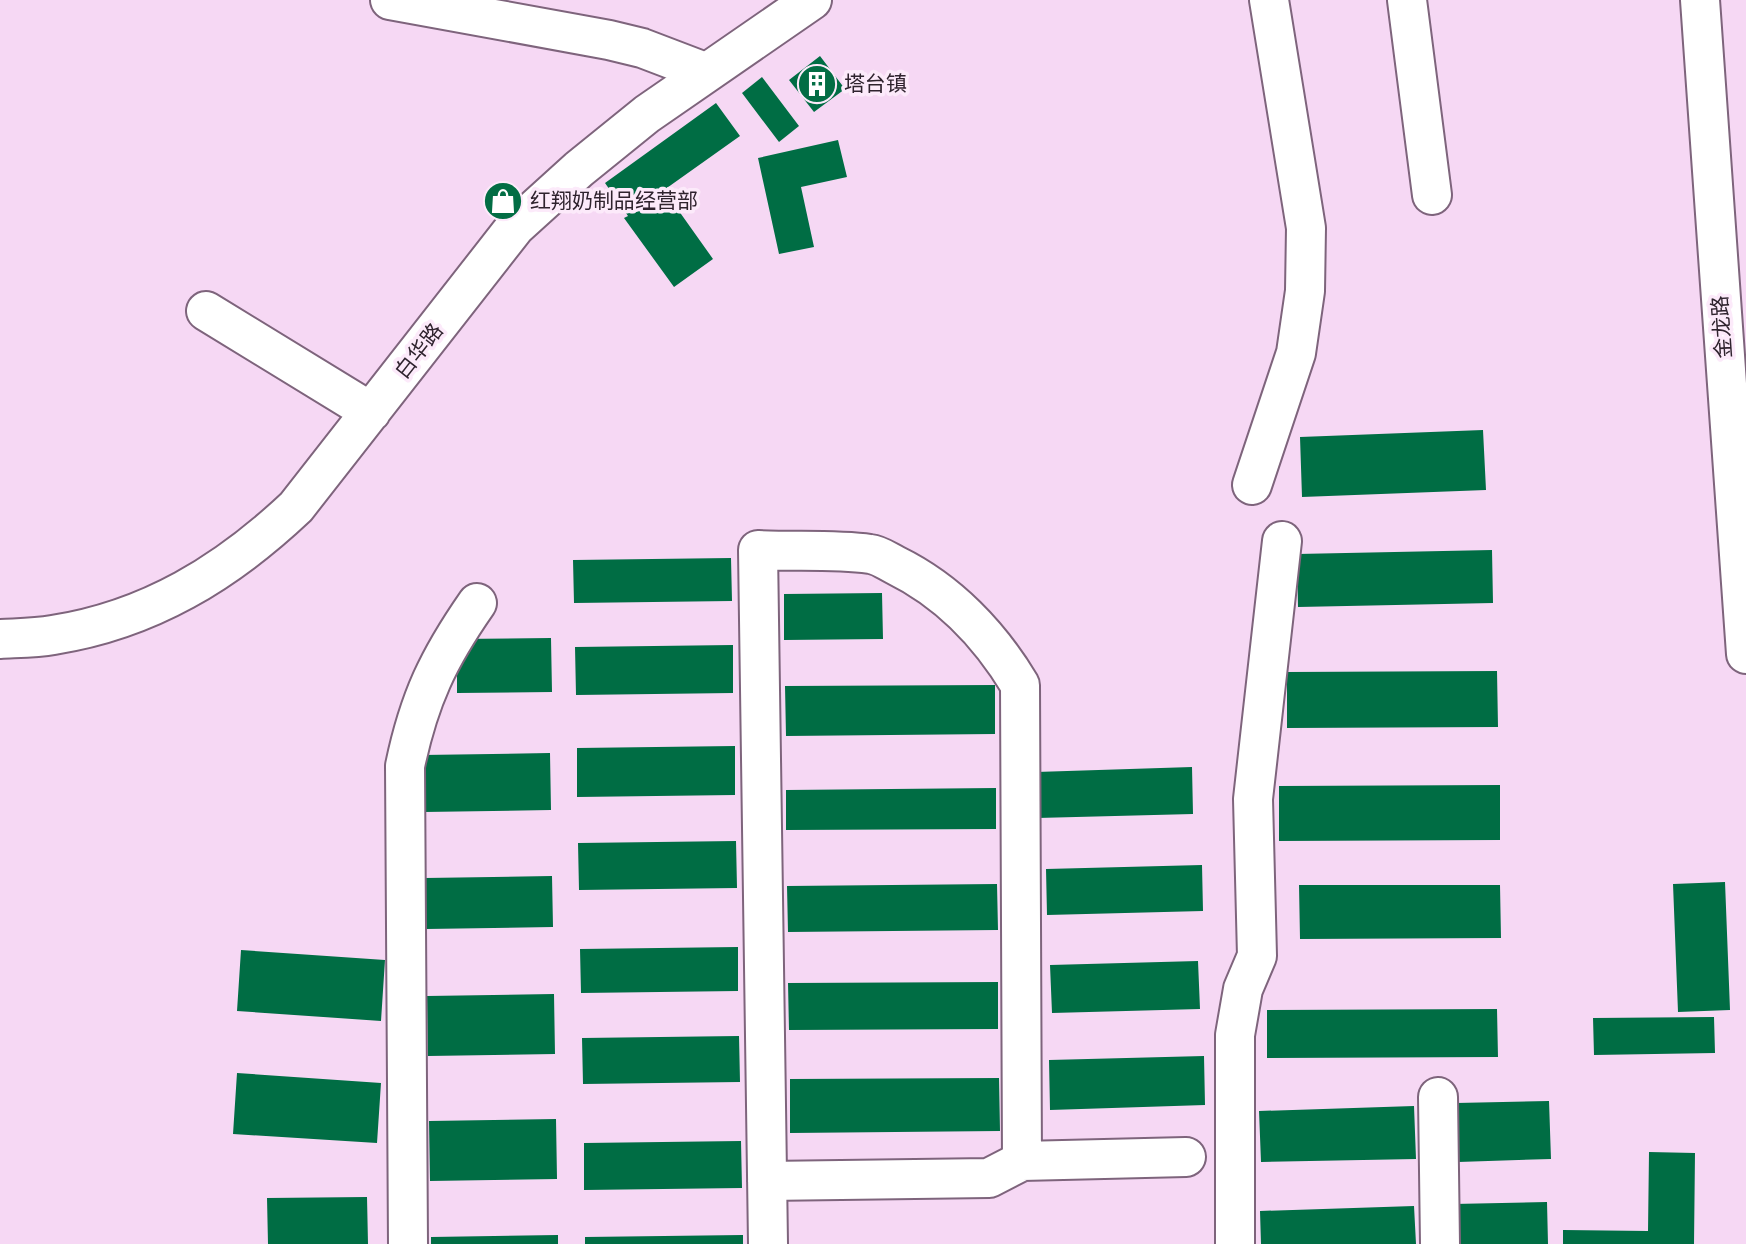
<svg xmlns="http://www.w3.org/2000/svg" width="1746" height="1244" viewBox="0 0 1746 1244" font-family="'PT Sans Narrow','Noto Sans SC',sans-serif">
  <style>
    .building { fill: #006d44 }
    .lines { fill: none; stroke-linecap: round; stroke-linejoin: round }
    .minor-casing { stroke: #7e647c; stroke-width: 42 }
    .major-casing { stroke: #7e647c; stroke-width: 42 }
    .minor { stroke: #fff; stroke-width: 38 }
    .major { stroke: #fff; stroke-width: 38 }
    .labels { text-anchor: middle; stroke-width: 7; stroke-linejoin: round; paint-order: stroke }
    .poi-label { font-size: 21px; fill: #2f232e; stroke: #fceafa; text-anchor: start }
    .street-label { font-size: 21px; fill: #2f232e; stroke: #fceafa }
  </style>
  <rect width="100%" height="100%" fill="#f6d8f4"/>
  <path class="building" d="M820,56l25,33 -31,23 -25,-32z
    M762,77l37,49 -20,16 -37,-49z
    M716,103l24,33 -76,54 49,69 -39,28 -50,-69 4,-2 -23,-33z
    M838,140l9,37 -46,10 13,60 -35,7 -21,-96z
    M1483,430l3,60 -184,7 -2,-60z
    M1492,550l1,53 -195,4 -1,-53z
    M731,558l1,43 -158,2 -1,-43z
    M882,593l1,46 -99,1v-46z
    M551,638l1,54 -95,1v-54z
    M733,645v48l-157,2 -1,-48z
    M1497,671l1,56 -211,1v-56z
    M995,685v49l-209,2 -1,-50z
    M735,746v49l-158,2v-49z
    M550,753l1,57 -127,2 -2,-57z
    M1192,767l1,47 -156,4 -1,-46z
    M1500,785v55l-221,1v-55z
    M996,788v41l-210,1v-40z
    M736,841l1,47 -158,2 -1,-47z
    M1202,865l1,46 -156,4 -1,-46z
    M552,876l1,51 -127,2 -1,-51z
    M1725,882l5,128 -52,2 -5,-128z
    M997,884l1,46 -210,2 -1,-46z
    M1299,885h201l1,53 -201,1z
    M738,947v44l-157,2 -1,-44z
    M241,950l144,10 -4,61 -144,-10z
    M1198,961l2,48 -148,4 -2,-48z
    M998,982v47l-209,1 -1,-47z
    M554,994l1,60 -127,2 -1,-60z
    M1497,1009l1,48 -231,1v-48z
    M1714,1017l1,36 -121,2 -1,-37z
    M739,1036l1,46 -157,2 -1,-46z
    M1204,1056l1,49 -155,5 -1,-50z
    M237,1073l144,10 -4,60 -144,-9z
    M999,1078l1,53 -210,2v-54z
    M1549,1101l2,58 -93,3 -2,-59z
    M1414,1106l2,53 -155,3 -2,-51z
    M556,1119l1,60 -127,2 -1,-60z
    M741,1141l1,47 -158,2v-47z
    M1649,1152l46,1 -1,91h-131v-14l85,1z
    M367,1197l1,47h-100l-1,-46z
    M1547,1202l1,42h-94l-1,-40z
    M1414,1206l2,38h-155l-1,-33z
    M558,1235v9h-127v-7z
    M743,1235v9h-158v-7z"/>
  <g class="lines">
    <g class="minor-casing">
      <path id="minor" d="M390,0l219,40 33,8 63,24
        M1407,0l25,195
        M206,311l165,101
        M1252,485l44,-132 9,-62 1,-63 -37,-228
        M0,639c18,-1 36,-1 53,-4 96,-15 173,-62 243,-128l219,-280 64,-58 68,-55 165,-114
        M1438,1097l2,147
        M767,1181l222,-3 33,-17 164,-4
        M408,1244l-3,-478c14,-67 33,-107 72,-163
        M768,1244l-10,-694c37,2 76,-1 112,4 9,1 17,7 25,11 53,26 95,70 125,120l2,476
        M1235,1244v-209l8,-46 14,-33 -4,-157 29,-258"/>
    </g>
    <g class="major-casing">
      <path id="major" d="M1700,0l46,654"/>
    </g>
    <use href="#minor" class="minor"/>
    <use href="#major" class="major"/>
  </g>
  <defs>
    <g id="building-disc" transform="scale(2.0125)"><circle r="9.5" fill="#026d44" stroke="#fceafa"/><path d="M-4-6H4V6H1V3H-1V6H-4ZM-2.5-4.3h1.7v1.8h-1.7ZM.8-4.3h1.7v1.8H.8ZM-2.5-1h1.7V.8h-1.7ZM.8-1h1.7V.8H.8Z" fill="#fff"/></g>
    <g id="shop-disc" transform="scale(2.0125)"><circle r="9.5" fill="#026d44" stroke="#fceafa"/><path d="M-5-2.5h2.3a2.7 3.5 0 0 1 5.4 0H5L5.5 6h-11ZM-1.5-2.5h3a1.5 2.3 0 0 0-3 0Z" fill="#fff"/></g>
  </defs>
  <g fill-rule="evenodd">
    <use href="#building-disc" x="817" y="84"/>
    <use href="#shop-disc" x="503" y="201"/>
  </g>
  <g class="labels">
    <g class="poi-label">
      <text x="844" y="91">塔台镇</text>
      <text x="530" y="208">红翔奶制品经营部</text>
    </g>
    <g class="street-label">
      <text transform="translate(1722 327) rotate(-94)" y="7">金龙路</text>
      <text transform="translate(419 351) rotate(-52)" y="7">白华路</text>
    </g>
  </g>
</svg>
